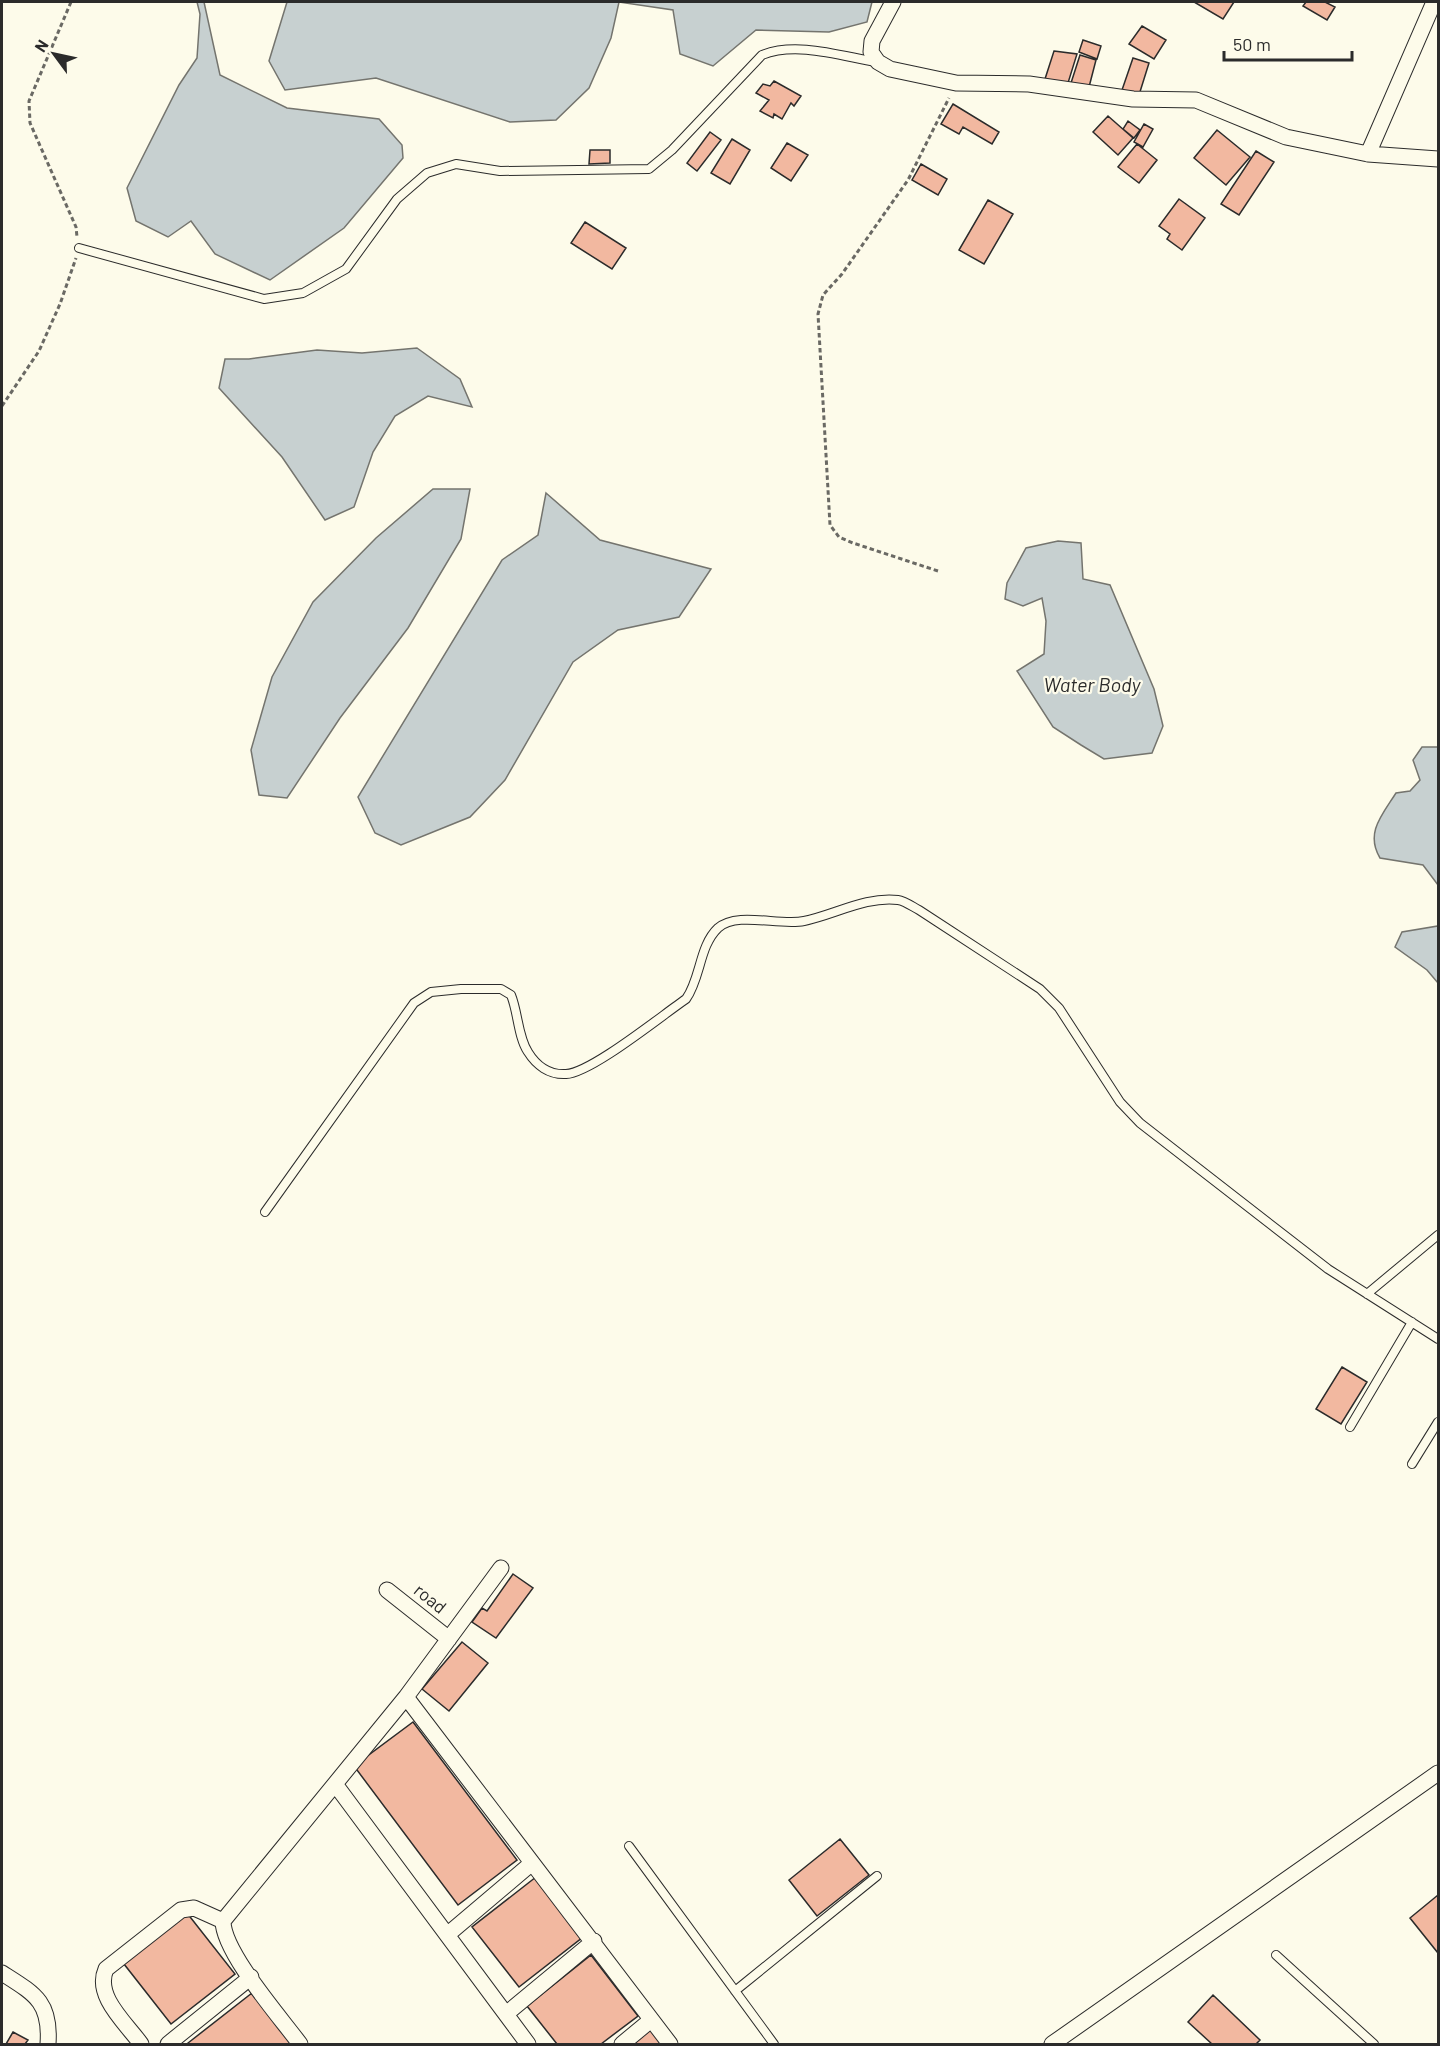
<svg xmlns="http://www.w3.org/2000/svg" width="1440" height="2046" viewBox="0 0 1440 2046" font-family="Barlow,sans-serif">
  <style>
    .water { fill: #c7d0d0; stroke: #74746e; stroke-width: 1.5 }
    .building { fill: #f2b8a0; stroke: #2b2b2b; stroke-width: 1.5 }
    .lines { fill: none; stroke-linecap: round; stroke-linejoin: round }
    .service-casing { stroke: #2b2b2b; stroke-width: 10 }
    .minor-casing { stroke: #2b2b2b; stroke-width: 17 }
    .path { stroke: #6a6964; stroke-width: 3; stroke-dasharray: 4.5 3; stroke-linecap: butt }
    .service { stroke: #fdfbea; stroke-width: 8 }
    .minor { stroke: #fdfbea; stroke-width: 15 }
    .labels { text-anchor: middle; stroke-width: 4.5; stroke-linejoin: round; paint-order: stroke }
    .street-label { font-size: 18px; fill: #2b2b2b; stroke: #fdfbea }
    .water-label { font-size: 20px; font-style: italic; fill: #2b2b2b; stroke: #fdfbea }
  </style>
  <rect width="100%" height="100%" fill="#fdfbea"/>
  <path class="water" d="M197,2h7l16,73 67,33 92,11 23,26 1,13 -59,70 -74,52 -55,-26 -24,-33 -23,16 -32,-16 -9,-33 52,-103 18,-27 3,-44z
    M287,2h585l-5,20 -38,10 -73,-2 -43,36 -33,-12 -7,-44 -54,-8 -8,36 -22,50 -33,32 -46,2 -134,-44 -91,12 -16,-29z
    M417,348l43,31 12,28 -44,-11 -33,20 -22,36 -19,55 -29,13 -43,-63 -63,-69 6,-29h24l68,-9 45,3z
    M433,489h37l-9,50 -53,89 -68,90 -53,80 -28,-3 -8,-45 21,-73 41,-75 63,-64z
    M546,493l54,47 111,29 -32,48 -61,13 -45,32 -68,118 -35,37 -69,28 -26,-12 -17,-36 144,-237 36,-25z
    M1058,541l23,2 2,36 27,6 44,104 9,37 -11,27 -48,6 -23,-14 -28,-18 -36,-56 27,-17 2,-33 -4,-23 -19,8 -18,-7 2,-16 19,-35z
    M1422,747h16v138l-15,-20 -43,-7c-15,-25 2,-43 16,-65l14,-2 10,-11 -7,-20z
    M1438,926v57l-11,-13 -32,-23 7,-15z"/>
  <path class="building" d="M1194,2h40l-11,17z
    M1306,2h19l10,5 -8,13 -24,-14z
    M1142,26l24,14 -12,19 -25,-15z
    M1083,40l18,6 -4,13 -18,-7z
    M1054,51l23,3 -9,29 -23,-4z
    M1080,55l16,5 -7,27 -18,-4z
    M1133,58l16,5 -10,32 -17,-5z
    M774,81l27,15 -7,10 -3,-3 -9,16 -8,-5 -1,4 -13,-7 9,-11 -13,-7 7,-9 7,2z
    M953,104l46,28 -7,12 -29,-17 -4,7 -18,-10z
    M1108,116l25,22 -15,17 -25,-23z
    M1128,121l12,9 -6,8 -11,-9z
    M1144,124l9,5 -10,18 -9,-5z
    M1217,130l33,27 -24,28 -32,-27z
    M710,132l11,8 -24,31 -10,-8z
    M732,139l18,11 -20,34 -19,-11z
    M787,143l21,12 -17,26 -20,-13z
    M1137,144l20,16 -18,23 -21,-16z
    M590,150h20v13l-21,1z
    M1256,151l18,11 -35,53 -18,-11z
    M921,164l26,15 -9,16 -26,-15z
    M1179,199l26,19 -23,32 -15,-11 3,-5 -11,-8z
    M988,200l25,14 -29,50 -25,-14z
    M585,222l41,26 -14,21 -41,-26z
    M1342,1367l25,15 -26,42 -25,-15z
    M513,1574l20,14 -37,50 -24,-16 10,-14 5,3z
    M462,1642l26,21 -39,48 -27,-22z
    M413,1722l104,138 -59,45 -104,-139z
    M840,1839l29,36 -52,41 -28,-36z
    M536,1877l47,60 -64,50 -47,-60z
    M1438,1895v58l-28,-35z
    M187,1913l48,61 -64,50 -47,-60z
    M591,1955l47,61 -37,28h-44l-30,-38z
    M252,1993l41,51h-103l-2,-1z
    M1213,1995l47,45 -4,4h-44l-24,-22z
    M654,2027l13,17h-35z
    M13,2032l15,8 -3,4h-19z"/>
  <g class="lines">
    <g class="service-casing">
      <path id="service" d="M79,248l185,51 39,-6 43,-24 51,-70 30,-26 29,-9 44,7 149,-2 23,-19 90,-95c34,-14 79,1 114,7
        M265,1212l149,-209 17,-11 30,-3h40l10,6c7,17 7,42 17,57 8,13 21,23 38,22 25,-1 95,-58 120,-75 15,-21 13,-53 32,-71 19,-17 61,-2 86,-7 30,-6 62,-25 94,-21 7,1 15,7 21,10l121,79 19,19 61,94 20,21 188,146 110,70
        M1367,1294l71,-59
        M1350,1427l62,-105
        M1412,1464l26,-42
        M629,1846l145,198
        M1276,1955l98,89
        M735,1991l142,-115"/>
    </g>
    <g class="minor-casing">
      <path id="minor" d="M893,2l-21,39 -1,11 7,10 12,7 66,14 73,1 104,15 63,1 90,37 82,17 70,5
        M1368,154l66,-152
        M387,1590l62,49
        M406,1697l264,347
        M335,1784l193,260
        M447,1935l85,-72
        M2,1973c33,21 49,29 46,71
        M506,2014l88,-73
        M141,2044c-15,-21 -47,-48 -35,-75l75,-59 13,-2 29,13
        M168,2044l83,-67
        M300,2044c-20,-27 -77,-92 -77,-123l183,-224 95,-129
        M622,2044l29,-24
        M1052,2044l386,-271"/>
    </g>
    <path class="path" d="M71,2l-42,99 1,22 46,104 1,10
      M2,406l37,-55 21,-47 16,-46
      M938,571l-85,-28 -14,-6 -9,-12 -12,-211 5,-19 19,-21 66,-94 41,-82"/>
    <use href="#service" class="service"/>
    <use href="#minor" class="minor"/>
  </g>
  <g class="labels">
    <g class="street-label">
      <text transform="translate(430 1599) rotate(39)" y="6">road</text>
    </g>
    <g class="water-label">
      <text x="1092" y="692">Water Body</text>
    </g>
  </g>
  <rect width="1440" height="2046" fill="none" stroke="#2b2b2b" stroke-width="6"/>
  <g transform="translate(54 54) rotate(303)" stroke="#fdfbea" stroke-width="4.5" paint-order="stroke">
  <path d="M0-4.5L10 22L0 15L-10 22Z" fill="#2b2b2b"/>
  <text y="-9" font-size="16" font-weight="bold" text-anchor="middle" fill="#2b2b2b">N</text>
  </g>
  <path d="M1224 51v9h128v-9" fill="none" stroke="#2b2b2b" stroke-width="3"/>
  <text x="1233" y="51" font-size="18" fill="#2b2b2b" stroke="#fdfbea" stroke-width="4.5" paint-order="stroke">50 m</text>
</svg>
